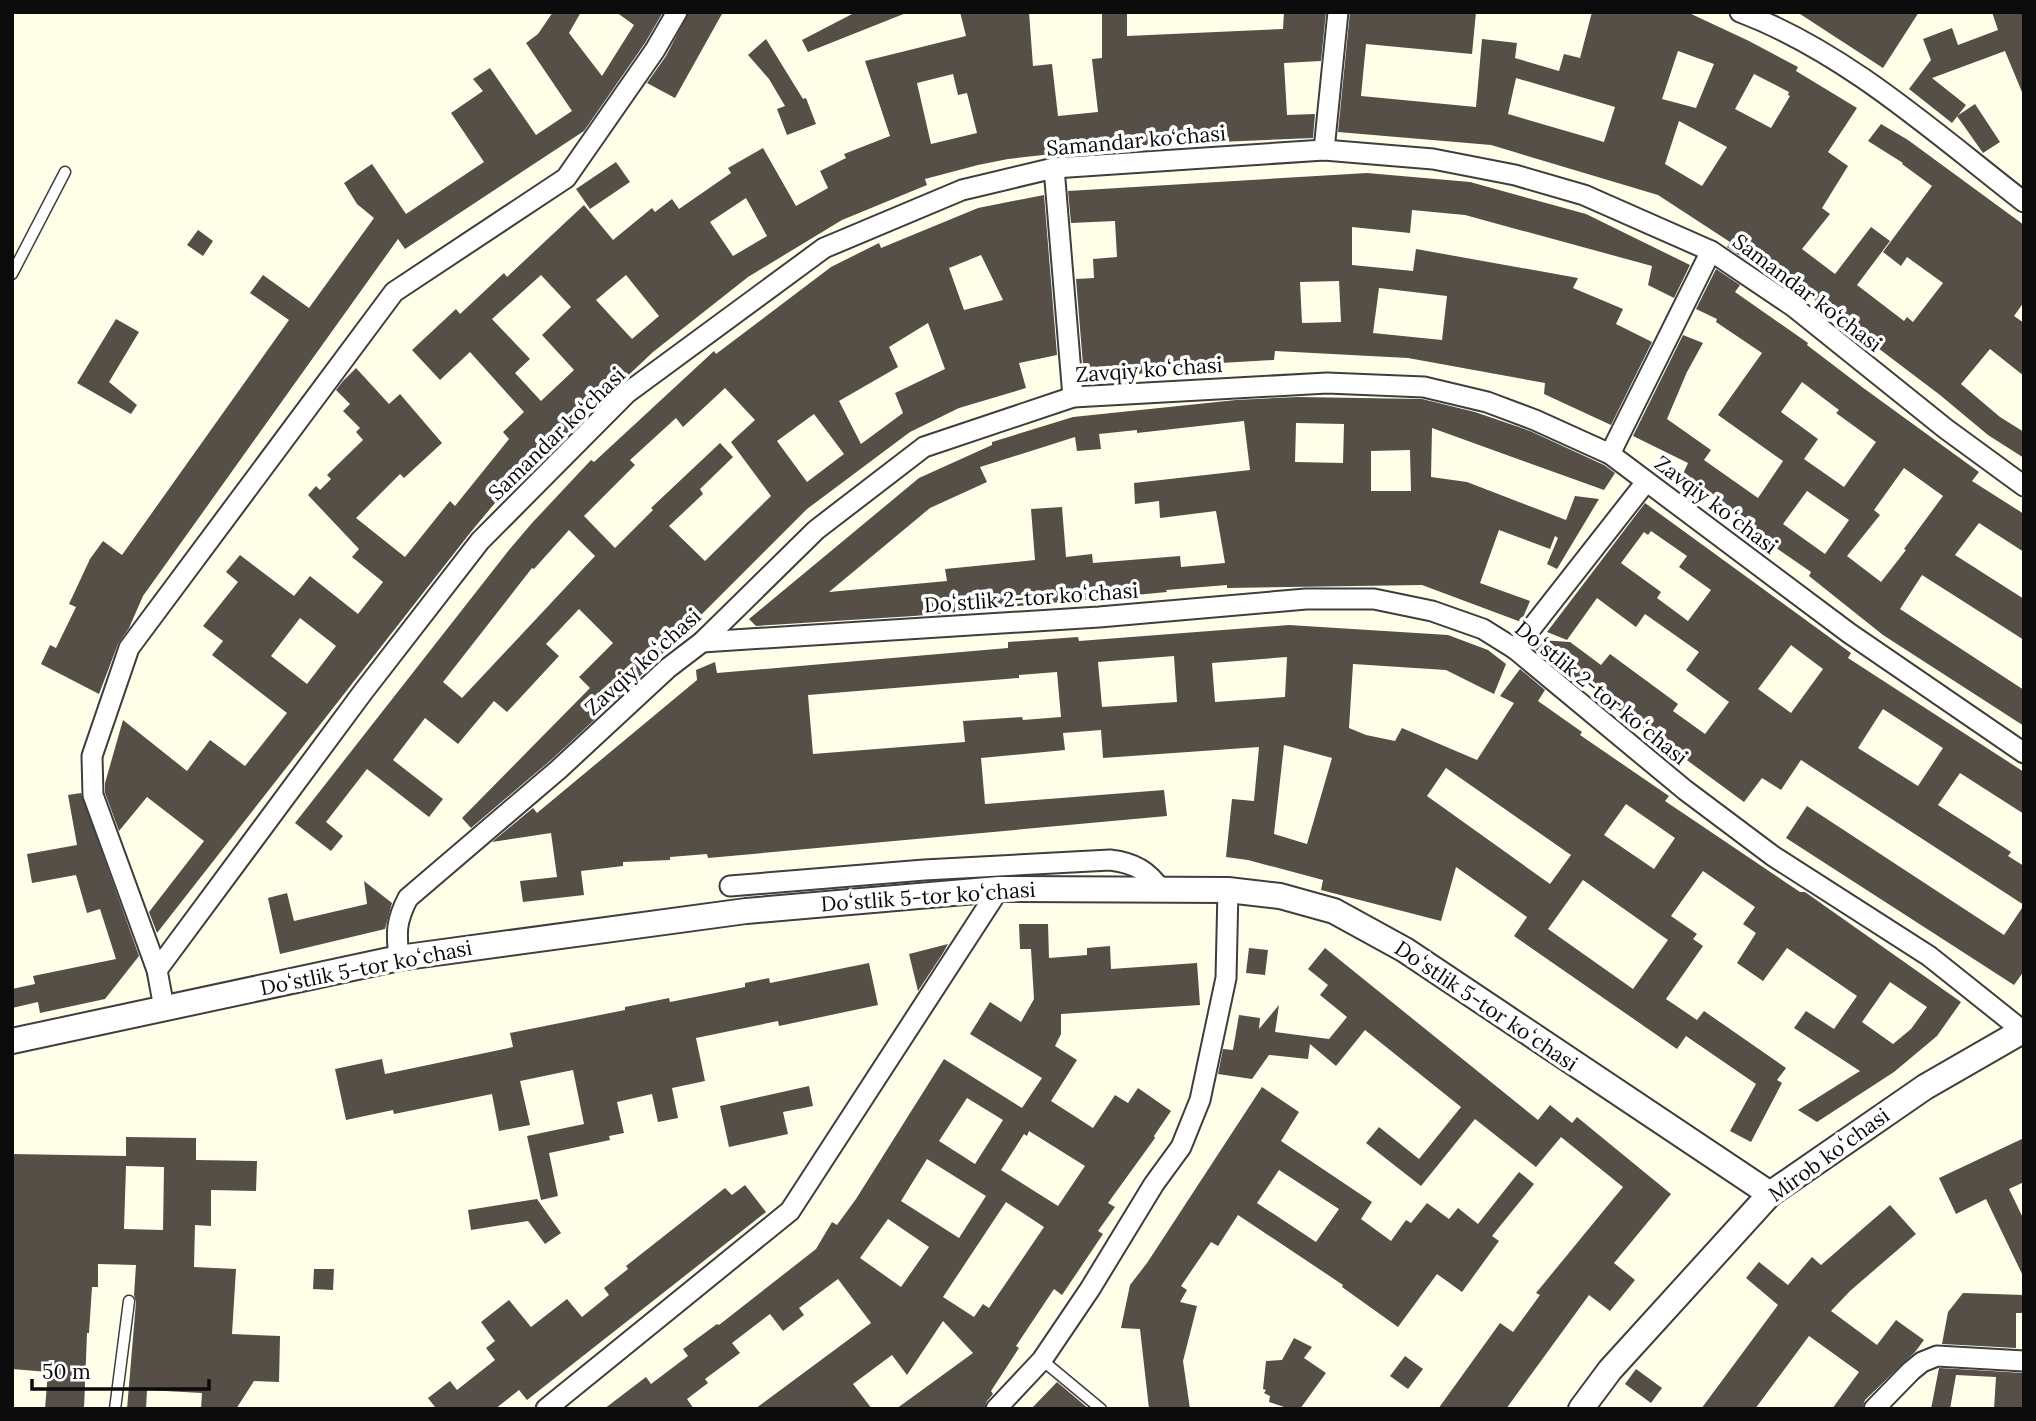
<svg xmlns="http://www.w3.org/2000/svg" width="2036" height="1421" font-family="Lora,serif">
<rect width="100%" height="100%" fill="#ffffe9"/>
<g fill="#554f47" fill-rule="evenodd">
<path d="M553,12h28l-12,21 33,43 32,-51 -18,-13h47l-18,31 -61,88 -179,118 -7,-10 -255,357 -14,32 -11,16 -19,50 -58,-30 9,-19 6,3 20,-41 -7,-3 21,-45 13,-18 19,14 167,-235 -39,-27 13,-18 46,33 65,-90 -17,-14 -13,-21 28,-19 34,50 78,-52 -33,-49 32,-22 -10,-12 17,-11 46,67 36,-24 -46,-68 12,-9z"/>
<path d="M689,12h34l-48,86 -28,-15 19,-27z"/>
<path d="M856,12l50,1 -98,39 -6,-12z"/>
<path d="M960,12h69l4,54 19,-2 6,52 40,-4 -6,-53 10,-1v-46h25v24l156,-7 1,-17h42l-5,49 -37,2 3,52 28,-1 -2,24 -189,8 -116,13 -30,6 -53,14 2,6 -85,35 -94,57 -95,75 -120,113 -3,-4 -60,72 -313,400 -8,-21 55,-71 -57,-44 -28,34 -14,-38v-10l18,-63 64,51 23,-31 35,26 42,-53 -75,-58 11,-14 -20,-15 35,-44 -12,-10 14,-17 54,41 16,-20 48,38 25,-32 -31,-25 7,-8 -51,-54 8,-9 4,4 11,-11 -4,-4 36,-35 -7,-8 4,-4 -17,-17 7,-7 -14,-14 7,-9 13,-13 33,36 11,-10 42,49 -38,35 -4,-4 -44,44 49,39 45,-56 5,5 54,-67 -6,-7 21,-20 -54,-60 -30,28 -28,-30 44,-41 4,5 44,-41 3,4 77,-72 29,35 39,-32 3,4 17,-13 7,10 52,-36 -3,-5 35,-20 33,58 32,-18 -8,-17 26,-13 -2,-4 46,-18 -25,-75 101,-25zM953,74l5,21 9,-2 10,40 -46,11 -14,-61zM746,198l21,38 -34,20 -23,-34zM541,275l30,32 -29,28 32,35 -33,31 -26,-28 15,-14 -38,-40zM626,275l33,41 -27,23 -36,-39zM300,618l36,28 -29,38 -36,-28z"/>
<path d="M1350,12h126l-4,42 -106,-10 -5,52 115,11 6,-68 35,4 -2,15 44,13 5,-17 16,4 12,-46h95l62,29 49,26 -2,4 61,37 -29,44 20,14 -26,42 8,6 -28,35 33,25 36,-47 19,14 -33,44 47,36 3,-4 6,5 30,-39 -36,-26 -6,9 -18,-14 49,-66 -30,-22 1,-1 -35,-22 13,-17 27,16 116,85v77l-10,14 10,7v53l-34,-27 -29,35 39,33 24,15v26l-36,-23 -48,-40 -161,-122 -1,2 -20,-14 -3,5 -28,-19 3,-5 -72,-47 -167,-50 -153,-13zM1678,51l36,13 -18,44 -34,-9zM1754,74l35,18 -1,3 2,1 -19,32 -36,-19zM1516,78l99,29 -11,35 -96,-28zM1679,121l48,26 -25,39 -37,-22z"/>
<path d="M1797,12h122l-36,56z"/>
<path d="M1992,12h32v85l-19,-46 -73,27 34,27 -14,18 -43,-34 22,-29 -8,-21 29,-11 6,17 40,-15z"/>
<path d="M766,39l37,60 3,-1 10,26 -29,11 -10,-26 8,-3 -16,-27 -21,-24z"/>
<path d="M1975,104l25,38 -17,11 -26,-37z"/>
<path d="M616,162l14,20 -40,27 -14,-20z"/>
<path d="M1367,173l103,9 116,32 104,51 -16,33 -26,-13 4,-19 -187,-51 -53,-5 -2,23 -58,-6v38l61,6 3,-22 162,29 -5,10 50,21 -7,15 36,18 -41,83 -67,-31 1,-11 -137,-25 -133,-7 -1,9 -122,7 1,6 -69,4 -8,-98 18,-1 -1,-19 24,-2 -2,-36 -44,2 -3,-32zM1339,281l2,41 -39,1 -2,-41zM1379,288l68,8 -5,44 -69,-7z"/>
<path d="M1044,195l13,160 -38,8 7,25 -67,20 -49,24 -103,77 -189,189 -67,62 -80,68 -9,-10 128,-130 -11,-11 34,-34 -34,-34 -33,35 13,12 -52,56 -13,-11 -36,43 -33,-26 -32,42 50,39 -14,18 -62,-48 -41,53 17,14 -12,15 -36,-28 214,-273 23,-27 59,-63 3,2 120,-111 2,3 115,-87 48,-24 2,5 97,-40zM981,255l22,45 -39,10 -15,-42zM928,323l17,46 -50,24 8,20 -42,31 -22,-43 59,-34 -9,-20zM725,388l30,32 -24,22 40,54 -66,65 -36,-35 34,-32 -3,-5 33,-32 -13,-14 -69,65 2,2 -38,38 -31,-32 51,-51 -5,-5 46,-42 7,9zM814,414l30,40 -37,28 -30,-41zM569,530l26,26 -133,142 -19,-16 89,-114 2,1z"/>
<path d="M198,230l15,11 -10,15 -16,-11z"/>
<path d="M1716,269l24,16 -5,7 73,51 -1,2 55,42 117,85 -7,9 52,33v38l-45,-29 -24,32 69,44v41l-102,-65 -22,34 124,81v36l-141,-91 -74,-59 2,-4 -58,-40 4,-6 -74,-52 5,-11 -55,-27 50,-101 20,8 -16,29 -20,47 44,31 -7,10 54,38 25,-37 -65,-46 44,-62 -46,-31 1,-3 -21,-10zM1802,382l37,28 -3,3 40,29 -32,45 -40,-28 14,-20 -37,-27zM1904,468l39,28 -39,53 2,1 -25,32 -34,-26 33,-41 -6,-5zM1807,491l42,29 -24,34 -42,-30z"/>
<path d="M116,319l23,13 -30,50 28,23 -6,9 -54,-31z"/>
<path d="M1298,397l124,2 53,13 55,19 74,34 11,8 -11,17 -172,-62 -1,49 36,5 99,38 9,-24 24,3 -42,70 -10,-5 11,-26 -3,-2 -5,13 -51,-19 -19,53 50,18 -9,21 -99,-37 -195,3v-3l-61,5 1,2 -253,24 -158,10 -7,-7 170,-141 73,-33v-3l81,-25 163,-17zM1244,421l6,49 -116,13 1,21 24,-3 1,17 56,-7 9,52 -44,4 -1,-11 -87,7 -1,-9 -26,3 -4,-50 -31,2 4,51 -90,9 2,12 -118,11 101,-84 57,-26 -7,-15 95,-30 2,14 24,-2 -2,-15 38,-4v3zM1296,423l48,1 -1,39 -48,-1zM1410,450l1,41h-40v-40z"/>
<path d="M1645,503l206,150 -3,5 176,114v42l-64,-41 -22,32 73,47 -3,4 16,10v39l-223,-145 -20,30 -19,-12 -18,24 -184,-135 -1,2 -24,-20 6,-9 29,2 31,23 9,-11 68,50 -5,7 32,23 24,-32 -43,-32 13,-18 -54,-38 -9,13 -39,-29 -30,42 -20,-8zM1651,531l36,25 -8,11 32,23 -23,31 -31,-23 4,-6 -40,-29 23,-31 4,3zM1791,645l32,24 -32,44 -33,-24zM1883,709l60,39 -25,38 -60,-38z"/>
<path d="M1289,625l159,10 40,15 18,14 -12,30 -48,-24 -93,-6 -4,64 17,7 29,6 7,-13 75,32 37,-57 -14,-7 20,-27 25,21 -7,11 44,31 -2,3 89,61 -4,5 135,91h5l156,110 -24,34 -43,36 -77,50 -19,-12 62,-39 -66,-43 12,-17 28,18 23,-33 -70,-48 -24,33 -26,-18 19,-30 -13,-9 12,-17 -52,-36 -32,45 26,18 -4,5 10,7 -37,53 31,21 7,-9 82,57 -9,12 5,3 -31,59 -21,-11 26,-47 -70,-48 -9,13 -163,-113 13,-19 -71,-50 -15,54 -120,-31 2,-10 -75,-20 -22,-3 6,-58 22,2 5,-54 -156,11 -2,-28 -38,3 2,17 -84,8 4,46 179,-14 3,26 -459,42 -1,-4 -37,3v3l-47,2v4l-42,5 3,24 -61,7 -3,-21 37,-4 -6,-44 -59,9 41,-34 4,5 160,-133 -1,-10 19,-8 2,11 291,-25v-6l70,-5 1,4zM1174,656l3,46 -75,5 -4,-45zM1287,657l-2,40 -70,5 -3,-39zM1057,672l4,45 -38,3 -1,-3 -59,4 2,21 -152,12 -5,-59 211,-17v-3zM1284,745l48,13 -25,86 -33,-10zM1446,768l125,87 -21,29 -123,-88zM1626,804l49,34 -21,31 -50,-34zM1583,880l85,60 -35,49 -85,-60zM1890,982l37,25 -16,22 -18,15 -31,-22z"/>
<path d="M81,793l58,163 -34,43 -65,14 -2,-11 -26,6v-19l23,-5 -2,-8 83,-17 -16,-50 -13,4 -11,-38 -44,8 -5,-29 50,-9 -9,-50z"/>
<path d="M1807,806l197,129 20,-30v66l-10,14 -228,-147z"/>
<path d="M364,881l28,22 -7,26 -105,25 -12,-56 19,-5 7,28 73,-17z"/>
<path d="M1019,924h29l1,34 38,-3v-7l23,-2 1,23 86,-6 3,42 -139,9v20l-6,12 22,14 -26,41 42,27 22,-33 13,8 10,-15 33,23 -17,25 1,2 -47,65 7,4 -17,24 5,3 -41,61 -8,-6 -38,57 3,2 -28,43 2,3 -6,7 -3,8h-88l77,-56 -30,-32 -36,54 -15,-20 -39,29 19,25h-117l116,-86 -33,-44 -39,29 5,7 -21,16 -13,-17 -38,29 8,10 -35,26 3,4 -21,16 7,10h-90l42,-32 5,7 37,-28 -5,-7 34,-25 2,1 97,-76 16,-27 5,3 19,-26 88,-140 78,49 20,-30 -72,-44 20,-32 31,20 13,-23 -3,-50h-11zM967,1098l36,22 -28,44 -36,-23zM1029,1131l56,35 -27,40 -57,-36 23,-36 3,2zM927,1159l59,37 -27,42 -58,-37zM1006,1202l38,25 -55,81 -6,-4 -9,13 -31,-20zM888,1219l41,28 -28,40 -41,-29z"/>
<path d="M948,944l-5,9 -25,38 -9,-37z"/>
<path d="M1249,948l19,2 -3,25 -19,-2z"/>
<path d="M1325,948l213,172 12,-15 22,18 5,-6 94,77 -57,69 21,17 -25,31 -21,-16 -83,114h-68l62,-86 13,9 27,-37 -4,-2 87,-106 -62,-50 -25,30 -61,-48 -54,67 -55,-43 13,-16 40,32 42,-52 -96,-77 -29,36 -26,-22 -2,15 -39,-4 -17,24 -34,-5 5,-25 10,1 6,-35 21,3 -1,11 20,-24 -4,27 54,7 18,-22 -27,-22 8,-10 -20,-16z"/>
<path d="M869,963l9,42 -99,21 -1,-5 -82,17 9,43 -33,7 6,30 -20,4 -6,-28 -35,8 7,31 -15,3 1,4 -61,13 9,43 -17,4 -14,-64 57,-12 -11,-54 -53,11 10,44 -31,6 -7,-37 -98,20 -1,-4 -47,10 -11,-51 47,-10 3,15 128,-27 -3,-14 115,-23v-3l44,-9 1,4 75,-15v-4l24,-5 1,5z"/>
<path d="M809,1086l4,20 -30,6 5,22 -59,13 -9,-41z"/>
<path d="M1262,1087l37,25 -18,29 91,61 -11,17 30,22 15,-21 5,3 16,-20 22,16 9,-11 20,16 41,-52 15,12 -42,52 7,5 -37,51 -25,-18 -39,53 -56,-40 1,-2 -105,-70 -20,31 -7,-4 -30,44 6,4 -7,12 17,4 -14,55 7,48h-41l-9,-80 -19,-1 9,-43 17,-22zM1279,1170l60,39 -23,33 -59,-39z"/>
<path d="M126,1137l70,1v22l61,1 -1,30 -45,-1v36l-16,-1 -1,42 42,2 -4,65 48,2 -1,46 -25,-1 -18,28h-35l1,-16 -55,-3 -1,19h-19l9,-107 -2,-7 2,-30 -38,-1v23h-6l-3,46h-2l-3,76h-39l3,-37 -36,-3v-215l114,2v10zM126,1166l38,1 -1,63 -39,-1z"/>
<path d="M2024,1138v44l-15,7 15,31v58l-38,-79 -30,15 -17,-36z"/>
<path d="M745,1185l21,27 -239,188 -8,-10 -24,19h-62l2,-2 -7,-9 22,-17 7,9 38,-30 -9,-12 9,-7 -14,-19 28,-22 22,27 36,-28 15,18 27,-22 -5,-7 24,-19 -2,-3 99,-78 7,7z"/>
<path d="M537,1199l24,34 -16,11 -17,-23 -57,9 -3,-20z"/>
<path d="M1890,1205l26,29 -66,57 -19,20 46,34 19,-25 28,20 -9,12 -50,48 -3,9h-30l27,-37 -50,-36 -54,73h-54l77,-104 -32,-27 13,-16 29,23 24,-28 9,8z"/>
<path d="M314,1269h20l-1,21 -20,-1z"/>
<path d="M1963,1293l61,2v18h-8v35l-74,-4 6,-32z"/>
<path d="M1294,1338l18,9 -8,11 22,15 -26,36h-10l-21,-7 1,-6 -6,-3 2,-3 -3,-1 3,-28 16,-1z"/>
<path d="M1405,1356l18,13 -15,20 -18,-13z"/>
<path d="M1939,1368l85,5v36h-30l2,-32 -40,-2 -6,34h-19z"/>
<path d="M1636,1369l26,19 -11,15 -26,-19z"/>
<path d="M1057,1382l32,27h-58z"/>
</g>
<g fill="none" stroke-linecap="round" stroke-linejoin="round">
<defs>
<g id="service">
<path d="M12,274l53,-102"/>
<path d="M1042,1360l59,49"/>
<path d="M115,1409l14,-108"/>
</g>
<g id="minor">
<path d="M1740,12c106,40 195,121 284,190"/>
<path d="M1324,150l14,-138"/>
<path d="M1054,168l19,229"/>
<path d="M1610,454l101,-203"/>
<path d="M702,642l397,-25 207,-18h68l58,12 51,18 32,20 170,141 88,66 156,100 94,75"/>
<path d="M1515,649l131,-167"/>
<path d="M730,886l194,-16 186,-10c25,3 38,11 52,31"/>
<path d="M399,958c-3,-26 -3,-37 9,-60l151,-129 109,-101 34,-26 114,-112 108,-83 149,-50 254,-14 97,4 63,15 48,18 75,34 239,179 175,120"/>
<path d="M157,970l206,-278 117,-151 147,-148 197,-145 138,-58 92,-22 270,-18 109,9 82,16 69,20 127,56 83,56 152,122 78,57"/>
<path d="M164,1008l-7,-38 -64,-175 -1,-39 37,-108 265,-356 172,-114 89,-128 22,-38"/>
<path d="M546,1409l244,-198 209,-322"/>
<path d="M996,1409l46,-49 48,-71 64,-105 27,-37 19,-47 26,-122 2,-88"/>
<path d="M1874,1409l37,-38 11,-9 15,-6 87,5"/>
</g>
<g id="tertiary">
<path d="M12,1041l387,-83 347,-47 253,-22 229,1 52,6 54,15 71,39 365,244"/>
<path d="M1581,1409l29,-39 160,-176 155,-107 99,-57"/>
</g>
</defs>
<use href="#service" stroke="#3e3e3e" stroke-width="13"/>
<use href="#minor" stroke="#3e3e3e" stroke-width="23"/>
<use href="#tertiary" stroke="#3e3e3e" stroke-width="28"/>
<use href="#service" stroke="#fff" stroke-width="10"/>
<use href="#minor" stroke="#fff" stroke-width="19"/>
<use href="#tertiary" stroke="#fff" stroke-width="24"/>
</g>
<g text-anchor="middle" stroke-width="7" stroke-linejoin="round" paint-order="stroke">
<g font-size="21" fill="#0b0b0b" stroke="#fff">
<text transform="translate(1136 141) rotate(-5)" y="7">Samandar ko‘chasi</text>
<text transform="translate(1807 293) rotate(37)" y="7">Samandar ko‘chasi</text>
<text transform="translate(1149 370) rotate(-4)" y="7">Zavqiy koʻchasi</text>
<text transform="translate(557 434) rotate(-44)" y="7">Samandar ko‘chasi</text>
<text transform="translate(1716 505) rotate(37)" y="7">Zavqiy koʻchasi</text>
<text transform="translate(1031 598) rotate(-4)" y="7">Doʻstlik 2-tor koʻchasi</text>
<text transform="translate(643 662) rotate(-42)" y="7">Zavqiy koʻchasi</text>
<text transform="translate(1601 693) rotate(39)" y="7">Doʻstlik 2-tor koʻchasi</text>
<text transform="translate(928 897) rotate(-4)" y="7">Doʻstlik 5-tor koʻchasi</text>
<text transform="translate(366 968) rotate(-11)" y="7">Doʻstlik 5-tor koʻchasi</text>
<text transform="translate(1486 1006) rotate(34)" y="7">Doʻstlik 5-tor koʻchasi</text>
<text transform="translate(1829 1155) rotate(-36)" y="7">Mirob koʻchasi</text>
</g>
</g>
<rect width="2036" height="1421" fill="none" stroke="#0b0b0b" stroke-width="28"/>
<path d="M32 1379v10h177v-10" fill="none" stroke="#0b0b0b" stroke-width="3.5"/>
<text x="42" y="1379" font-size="21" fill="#0b0b0b" stroke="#ffffff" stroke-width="5" paint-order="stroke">50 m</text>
</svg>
